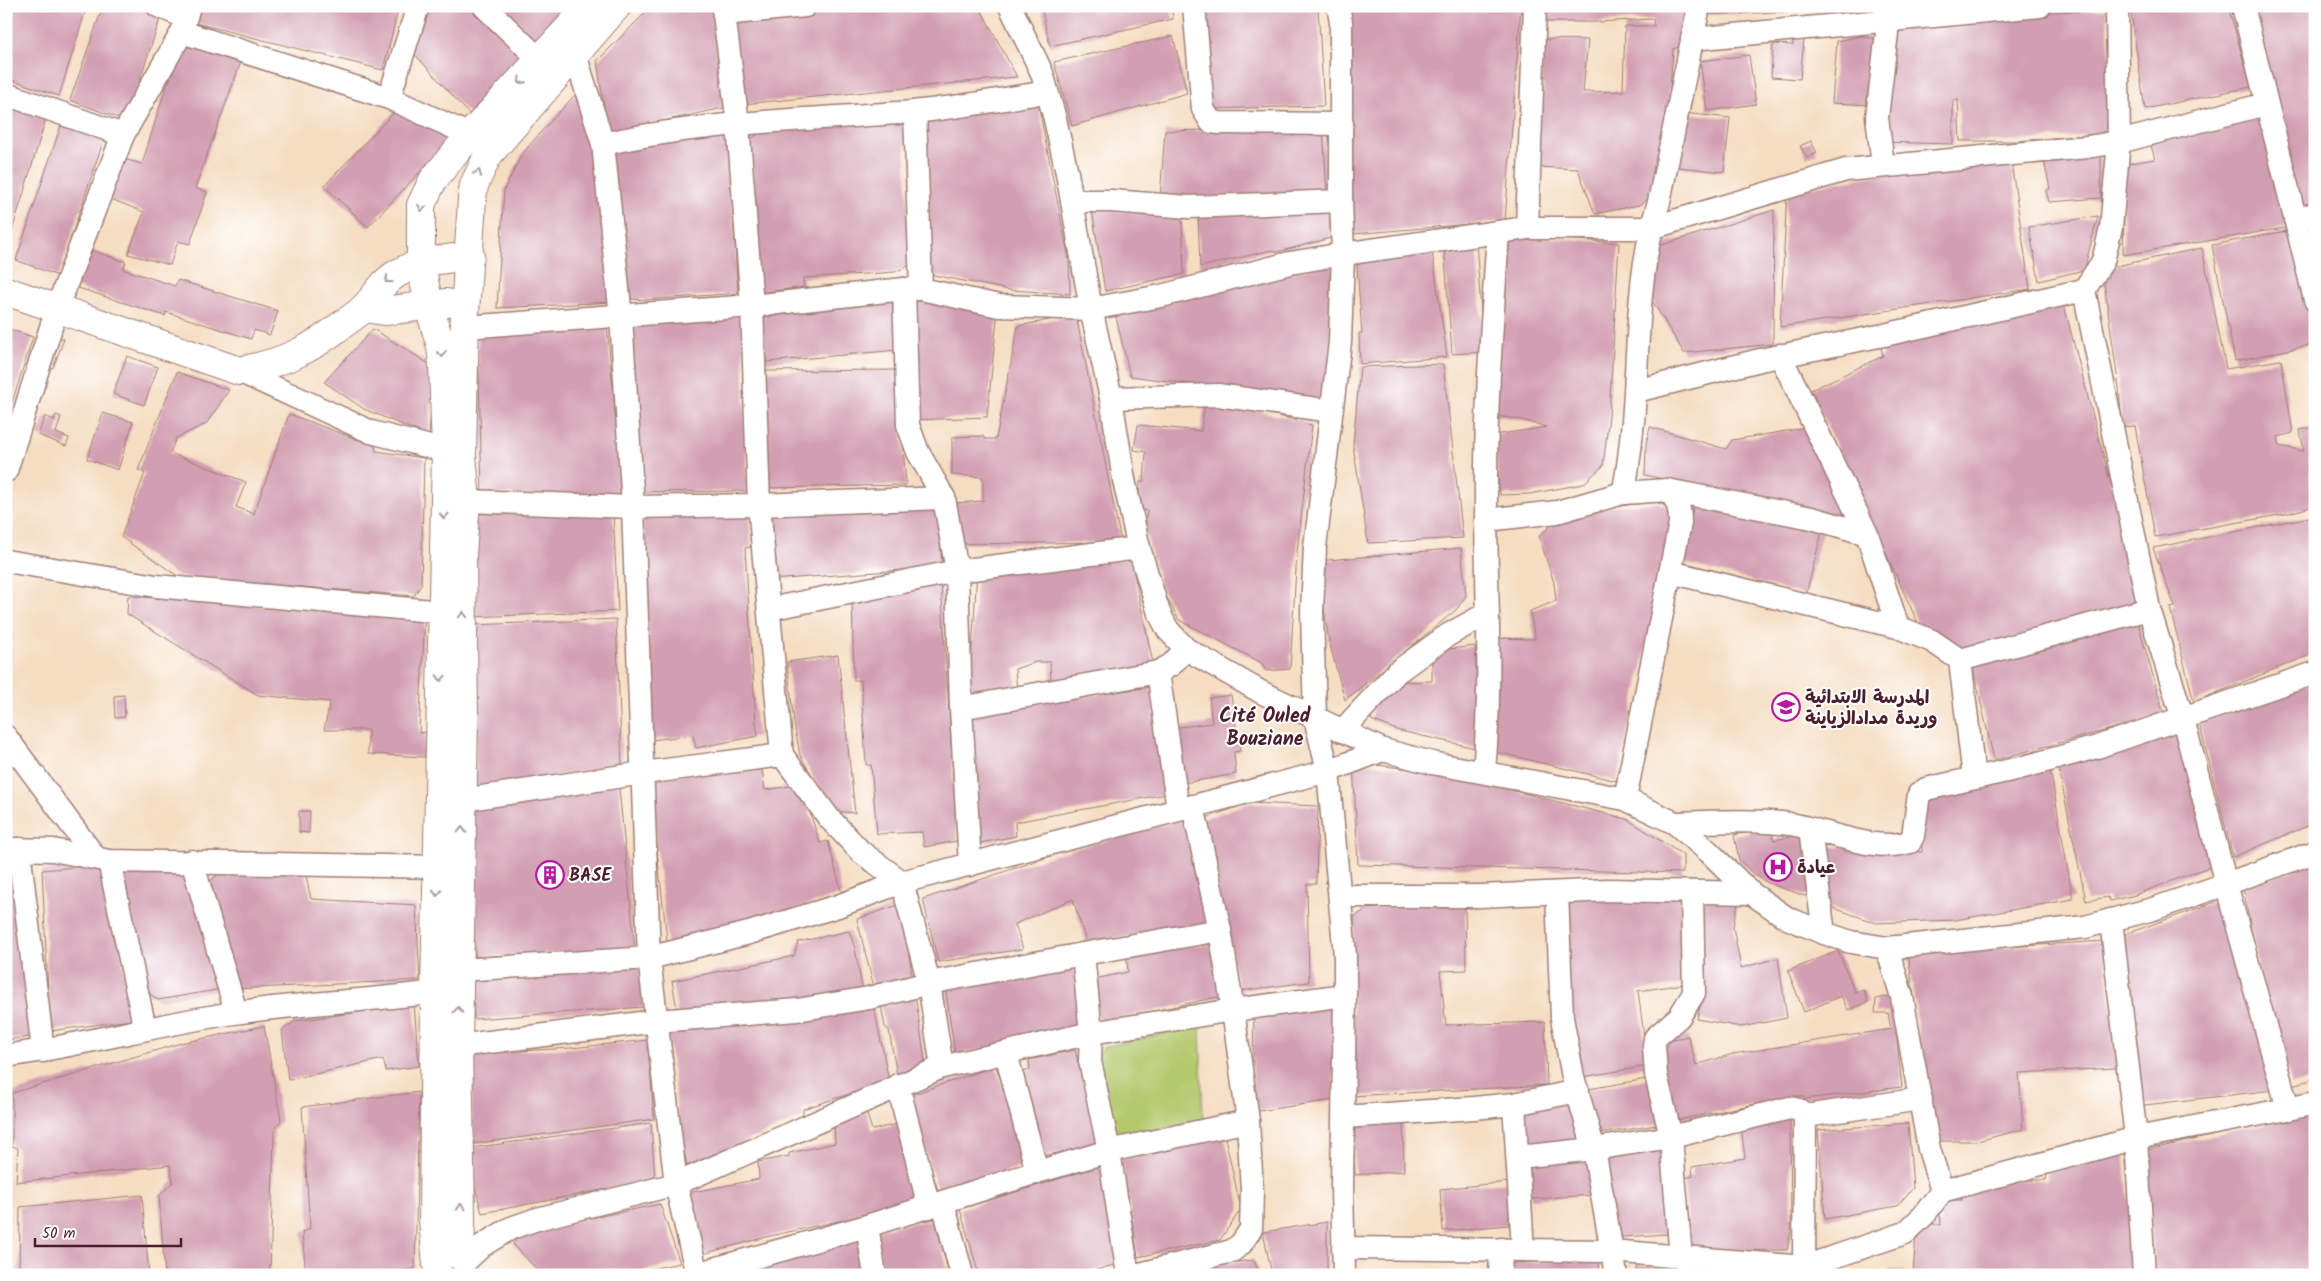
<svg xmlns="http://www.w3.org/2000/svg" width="2321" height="1281" font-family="Kalam,'Playpen Sans Arabic',sans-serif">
<rect width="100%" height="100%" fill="#fff"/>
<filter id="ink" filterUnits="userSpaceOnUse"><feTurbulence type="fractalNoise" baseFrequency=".02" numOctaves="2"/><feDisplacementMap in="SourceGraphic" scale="10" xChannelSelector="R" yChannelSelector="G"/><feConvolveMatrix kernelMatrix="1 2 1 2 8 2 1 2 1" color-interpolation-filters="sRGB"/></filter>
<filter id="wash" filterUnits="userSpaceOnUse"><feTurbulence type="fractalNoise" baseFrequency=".0096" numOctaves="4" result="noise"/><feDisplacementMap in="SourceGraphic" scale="20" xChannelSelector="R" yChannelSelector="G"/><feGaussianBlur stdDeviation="1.12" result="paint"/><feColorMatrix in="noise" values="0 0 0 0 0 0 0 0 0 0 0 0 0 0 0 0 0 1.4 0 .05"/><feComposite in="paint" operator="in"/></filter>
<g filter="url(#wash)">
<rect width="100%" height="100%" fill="#f5ddc2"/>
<path fill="#b4c86c" stroke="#7f744c" d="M1200,1025l3,95 -87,21 -22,-84 10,-10z"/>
<g id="blocks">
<g fill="#d29eb1">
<path d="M6,6h81l-28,90 -53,-18z"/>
<path d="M103,6h41l18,7 -36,108 -56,-21z"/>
<path d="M196,6h203l-16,64 -192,-48z"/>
<path d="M424,6h50l56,53 -56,60 -64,-70z"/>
<path d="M494,6h82l-37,37z"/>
<path d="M652,6h64l12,101 -120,26 -11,-72z"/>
<path d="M861,6h118l38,71 -274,27 -11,-86z"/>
<path d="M1041,6h130l2,13 -123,27z"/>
<path d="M1204,6h114l6,100 -115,3z"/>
<path d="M1344,6h177l-16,215 -151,13 -7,-46z"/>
<path d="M1546,6h139l-2,40 -10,3 -5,65 -20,85 -9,6 -44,9 -17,-45 -42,-2 2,-45 6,-36 -3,-6 2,-41 45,1 -5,52 40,-1 2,-65h29l-1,-7 -57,3h-51z"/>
<path d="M1705,6h171v2l-173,7z"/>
<path d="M2130,6h98l23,81 -106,22z"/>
<path d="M2251,6h64v201l-19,4z"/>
<path d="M2107,10l6,109 -12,15 -83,7h-58l-2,-41h-5v44l-73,-2 10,-116 113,-12z"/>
<path d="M1173,36l14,57 -115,33 -18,-64z"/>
<path d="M1862,36l14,3 -5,66 -39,-2 5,-62z"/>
<path d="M1793,38l11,1 -4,40 -29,-2 2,-33 20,1z"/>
<path d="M184,46l58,13 -47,129 12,4 -17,52 -12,-3 -8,24 -42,-11 16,-42 -41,-16 14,-39 25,7 23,-74z"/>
<path d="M1749,55l7,49 -49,7 -7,-50z"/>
<path d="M587,86l26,216 -116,6 7,-118 18,-36 18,-21 33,-36z"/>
<path d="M6,99l41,16 -40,133h-1z"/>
<path d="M1038,103l31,157 1,34 -60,-4 -82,-16 -3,-156z"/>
<path d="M398,108l54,30 -84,89 -44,-41z"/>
<path d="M1683,113l47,5 -6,54 -46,-5z"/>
<path d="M2258,116l32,111 -167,28 2,-91 30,-5 -7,-23z"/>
<path d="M904,118l6,147 -15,7 -92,6 1,9 -45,6 -8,-154 12,-8z"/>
<path d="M63,119l42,17 -47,140 -42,-16z"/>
<path d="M1323,127l4,67 -167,4 5,-67z"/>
<path d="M728,134l10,159 -92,7 -26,-2 -11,-154z"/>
<path d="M1811,141l6,12 -10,5 -7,-12z"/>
<path d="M2101,156v42l-52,4 -3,-11 4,-2 -6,-29z"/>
<path d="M2011,162l19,127 -250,38 7,-136 123,-21z"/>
<path d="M1329,207l2,31 -54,14 -5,-2 -72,17 -2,-53z"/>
<path d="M1092,210l90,4 2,60 -79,17z"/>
<path d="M1774,210l-1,134 -89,9 -33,-54 -2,-50z"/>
<path d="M2098,216l-14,54 -45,11 -10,-54z"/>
<path d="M2315,218v56l-16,-54z"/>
<path d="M2292,230l23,92v22l-80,17 -23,-116z"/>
<path d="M1509,235l110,8 -10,173 -6,50 -20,18 -54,10 -29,1 -6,-60 53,-8 -25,-7 -31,-5z"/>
<path d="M1476,242l8,110 -32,2 -8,-110z"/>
<path d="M1431,243l16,114 -87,7 -1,-31h3l-6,-79z"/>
<path d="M82,247l44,15 -3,7 52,17 3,-6 100,31 -8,24 -16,-5 -3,9 -85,-27 -1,4 -96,-31z"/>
<path d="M2202,248l24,121 55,-9 12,73 -15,4 1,9 25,5 -4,-21 15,-3v79l-30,8 -130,23 -20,-111 -13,1 -3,-39 -17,-119z"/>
<path d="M1329,264l6,5 -7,133 -198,-26 -15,-63z"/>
<path d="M917,292l81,17 -11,108 -73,3 -5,-101z"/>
<path d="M896,300l2,50 -132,12 -7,-56z"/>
<path d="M2063,302l80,305 -181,44 -39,-17 -112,-244 72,-34 -3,-12z"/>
<path d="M742,314l5,177 -106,1 -15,-172z"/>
<path d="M1076,315l45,227 -166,2 -1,-41 29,-2v-24l-31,-2v-38l31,-1 2,3h11l22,-113z"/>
<path d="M607,325l16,171 -141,-2 -4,-159z"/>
<path d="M6,328l27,9 -26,81h-1z"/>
<path d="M373,329l61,38 -5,69 -65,-27 -40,-27z"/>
<path d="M51,334l13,5 -11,29 -13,-4z"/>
<path d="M127,356l31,11 -14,38 -31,-11z"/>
<path d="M1443,364l20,174 -95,5 -15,-98 7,-78z"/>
<path d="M897,370l9,115 -140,3 -6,-117z"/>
<path d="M177,372l52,18 -23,34 -30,14 -6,15 76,29 -10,25 18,7 35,-100 86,32 1,5 48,7 -3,127 -7,11 -235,-19 -58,-40 24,-64 -7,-3z"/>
<path d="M1206,396l106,29 -15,127 -7,117 -24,2 -4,-8 -83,-43 -18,-33 -16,-57 2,-19 -9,-3 2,-26 4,-1 2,-29 -12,-2 4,-25 63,6z"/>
<path d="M103,413l30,9 -15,48 -31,-11z"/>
<path d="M56,415l5,2 -5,16 13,5 -3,8 -28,-11 7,-19 9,4z"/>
<path d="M1650,427l76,22 6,-9 73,-12 38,75v15l-198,-43 1,-31z"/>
<path d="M1695,499l128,28 -17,68 -124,-33z"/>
<path d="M937,502l5,65 -171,13 -4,-71z"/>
<path d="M1656,502l20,8 -59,271 -125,-30 4,-113 39,1 -5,-28 26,-10 -2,-18 -15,-47 28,-25z"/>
<path d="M613,511l5,100 -146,6v-103z"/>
<path d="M749,512l2,35 -6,1 11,175 2,13 -62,12 -3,-13 -42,5 -8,-227z"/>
<path d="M2315,516v137l-121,49 -24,-94 5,-1 -22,-59z"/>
<path d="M1461,548l5,48 -10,14 -111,90 -16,-58 -12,-81z"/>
<path d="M1131,559l23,109 -103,14 -1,-20h-14l-21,7 2,21 -48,8 8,-127z"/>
<path d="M941,581l16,260 -33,6 -2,-15 -45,2 -6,-69h-5l-5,-85h-7l-2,-82z"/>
<path d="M128,596l133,10 164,7 -6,120 7,-1 -1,25 -57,-3v-24h-44l6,-28 -72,-7 -131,-81z"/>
<path d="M2136,616l28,99 -170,45 -23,-101z"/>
<path d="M616,619l6,146 -146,23 -3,-163z"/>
<path d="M1475,646l5,103 -80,-18 -29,-11 5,-22 19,-16 37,-1v-30z"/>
<path d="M838,655l17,158 -22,-2 -33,-56 -6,-32 -7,-61z"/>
<path d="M2315,682v141l-82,34 -34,-134z"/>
<path d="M1151,687l15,107 -151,28 1,14 -41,8 -8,-132z"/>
<path d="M124,695l1,22 -10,1 -1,-22z"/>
<path d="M1231,695l9,56 -6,1 2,22 -58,10 -6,-56 40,-5 -3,-25z"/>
<path d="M2176,727l38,138 -79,30 -25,6 -2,-4 -22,4 -29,-140z"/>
<path d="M761,762l4,28 27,-4 11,6 17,51 8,-2 14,53 -174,55 -19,-169z"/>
<path d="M1353,762l89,11 185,46 56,36v18l-325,-8z"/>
<path d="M2049,763l24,136 -118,21 -79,3 -48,-17 -10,-60 104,6 1,-59z"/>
<path d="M618,778l17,171 -160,8 -4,-155z"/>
<path d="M1249,803l69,3 -2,78h-9l2,98 -70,9 -36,-172z"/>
<path d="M299,811h11l-1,22 -10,-1z"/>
<path d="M1185,819l27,106 -126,17 -13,-43 -58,25 8,25 -85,13 -15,-63 137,-46z"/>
<path d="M1770,828l4,12 30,-6 10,60 -9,2 -37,-13 -13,-8 -16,-15 -5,-25z"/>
<path d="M12,853l19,184 -25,3v-186z"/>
<path d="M2315,861v218l-23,6 -29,-95 -20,-102z"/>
<path d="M109,864l22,156 -81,11 -8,-161z"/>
<path d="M188,871l34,118 -64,11 -19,-14 -18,-114z"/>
<path d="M222,871h83l6,28 105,6 4,75 -186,9 -28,-104z"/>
<path d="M1561,898h121l2,86 -46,7 10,75 -72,12z"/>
<path d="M1697,898l41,5 -5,24 8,41 37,-10 9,60 -46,9 -44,-8 6,-25z"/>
<path d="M1465,900l1,70 -26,1 6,54 99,-3 2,63 -196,11 3,-179 13,-8z"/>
<path d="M2221,900l53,190 -138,16 -19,-169z"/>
<path d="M901,904l12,77 -39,7 -17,-69z"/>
<path d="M849,931l6,17 8,45 -185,22 -6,-34 122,-25 4,-14z"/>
<path d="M2104,941l13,127 -98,5 4,56 -45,12h-45l-25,-188z"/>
<path d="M1214,944l8,52 -123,27 -9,-43 38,-8 -2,-21z"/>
<path d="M1838,951l17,41 9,-2 4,12 -20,8 -7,-14 -37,16 -16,-41z"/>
<path d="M1073,958l8,68 -126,29 -10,-70z"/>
<path d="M639,964l5,43 -170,12 -3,-42z"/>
<path d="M915,994l11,74 -29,8 -8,-46 -4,-3 -5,-26z"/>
<path d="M1892,996l10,91 -97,12 -2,-3h-9l-121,25 -18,-78 33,-7 8,29 37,-11 158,-25 -3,-16h-13l1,-14z"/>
<path d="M873,1002l16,79 -86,28v8l-116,49 -10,-53 -9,-83z"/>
<path d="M414,1004l5,62 -33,5 -3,-12 -95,21 -6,-50 14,-9z"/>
<path d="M1333,1007l1,93 -82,12 2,-101z"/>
<path d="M264,1026l17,94 -7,10 -4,145h-105l-6,-79 14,-14 -3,-17 -154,17 2,-34 -6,-2v-53l169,-50z"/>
<path d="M648,1040l6,79 -181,25 -2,-90 100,-6z"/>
<path d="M1075,1050l23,95 -56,11 -23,-83 11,-3 -1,-10z"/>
<path d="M996,1066l32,97 -88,34 -32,-101z"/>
<path d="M1653,1078l10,46 -71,11 -10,-45z"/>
<path d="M419,1092l-4,177 -46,6h-63l-4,-43 8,-3 -8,-122z"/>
<path d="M1576,1096l8,44 -56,9 -4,-43z"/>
<path d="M866,1111l6,19 29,-7 15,81 -146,32 -71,19 -11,-62 71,-14 -1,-17 31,-6v-3l46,-10 -1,-23z"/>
<path d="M2315,1113v161l-159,1 -13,-124z"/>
<path d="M1790,1114l1,116 -4,20 -96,1 -7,-73 9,-2 -1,-9 53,-9 -4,-32z"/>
<path d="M1403,1122l1,49 -49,4 -2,-51z"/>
<path d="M651,1123l4,57 -173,33 -9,-34 -2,-31z"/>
<path d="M1908,1123l5,65 -16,18 -72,13 -7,-89z"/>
<path d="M1225,1138l16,71 -21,31 -82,17 -16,-97z"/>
<path d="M1663,1140l4,94 -58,4 -3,-87z"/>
<path d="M2124,1152l12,123h-248l1,-6 24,4 4,-51 24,3 -2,-25h23l1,-8 48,-12h35l1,-7z"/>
<path d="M1588,1153l6,42 -63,4 -5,-37z"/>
<path d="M1101,1166l20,97 -43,12h-99l-19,-66z"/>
<path d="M1508,1182l1,43 -66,6 -3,-42z"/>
<path d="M142,1195l7,80h-130l1,-68z"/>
<path d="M660,1204l20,59 -57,12h-81l-29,-31 10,-12z"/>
<path d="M935,1219l14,56h-66l-7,-45z"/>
<path d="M1327,1222v53h-55l-9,-43z"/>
<path d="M860,1238l6,37h-128v-1z"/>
<path d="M1598,1259l2,16h-88v-12z"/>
<path d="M1254,1260l6,15h-80l20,-9z"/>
<path d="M1637,1265l138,5 -1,5h-138z"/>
<path d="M453,1266l7,3 1,6h-14l2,-7z"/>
</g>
</g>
</g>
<g filter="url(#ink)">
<use href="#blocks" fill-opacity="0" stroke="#a07e76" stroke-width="1"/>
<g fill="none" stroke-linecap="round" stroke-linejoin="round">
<defs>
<g id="minor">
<path d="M158,6l27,11"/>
<path d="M418,6l-29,92 81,37"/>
<path d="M484,6l57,55"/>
<path d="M722,6l2,8 81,-8"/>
<path d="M1010,6l32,67 13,46 12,54 24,136 20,89 13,82 15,68 20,65 9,17 18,19 75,43 122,58 49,13 193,36 50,24 33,28 43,42 36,25 37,15 27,9 36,6 198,-21 68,-18 73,-25 -43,-165 -34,-110 -65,-319 19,-29 8,-33 8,-86 -2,-136"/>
<path d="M1194,6l9,103 8,13 8,1 123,1"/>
<path d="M2243,6l72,294"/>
<path d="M724,14l14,110 14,182 7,199 23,250 47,63 32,34 41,30 426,-111 55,-21"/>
<path d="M182,32l207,66"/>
<path d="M1692,39l348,-33"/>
<path d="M575,54l28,90 18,173 12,190 16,451 27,226 21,91"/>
<path d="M6,94l117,41 59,-103 7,-26"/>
<path d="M915,112l6,177"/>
<path d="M603,144c102,-23 206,-24 309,-32 45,-4 91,-13 135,-20"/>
<path d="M1883,165l-6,-48 13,-110"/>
<path d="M1072,201h39l78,6 152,-6v-179l-3,-16"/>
<path d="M2295,219l20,-5"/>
<path d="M1527,228l8,-222"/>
<path d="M904,289h17l78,17 92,3 70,-13 129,-33 53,-9 -2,-53"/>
<path d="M464,327l288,-21 152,-17 4,136 10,27 26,46 13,73 4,137 9,157"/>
<path d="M1780,355l87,179 31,93"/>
<path d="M239,371l132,61 75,19"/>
<path d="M1636,391l124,-31 124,-25 200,-45"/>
<path d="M1111,398l107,-3 113,16"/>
<path d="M6,471l51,-163 66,-173"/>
<path d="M1667,490l145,28 55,16"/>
<path d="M466,501l167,6 126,-2 185,-7"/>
<path d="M1486,520l71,-8 66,-19"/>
<path d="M6,561l150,25 287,26"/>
<path d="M1670,572l228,55 34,14 28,19 14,118"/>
<path d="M769,609l188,-38 182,-23"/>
<path d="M1960,660l189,-51"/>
<path d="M1158,672l20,137"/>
<path d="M961,708l197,-36 13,-7 15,-16"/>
<path d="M1342,731l55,-59 51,-37 40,-22"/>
<path d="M6,737l89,120"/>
<path d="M1484,771c9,-98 1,-196 2,-294 0,-82 7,-164 12,-245"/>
<path d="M1625,799l55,-276c0,-14 -2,-24 -13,-33l-44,3c6,-24 7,-47 10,-71 6,-74 3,-149 26,-220l40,-196"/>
<path d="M462,800l181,-27 139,-18"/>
<path d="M1193,806l27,124 13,80 112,-15v-39l-17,-185 -13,-53 -3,-107 3,-64 25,-205 3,-88 184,-26h124l195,-58 241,-23 32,-5 147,-38"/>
<path d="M1675,823c38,-1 77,-4 115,1 37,6 83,29 120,18l3,-6 6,-42 7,-5 94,-21 77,-21 218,-74"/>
<path d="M1810,830l14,103"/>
<path d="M6,849l47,1 56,11 329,6"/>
<path d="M19,849l24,202"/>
<path d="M109,861l36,168"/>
<path d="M192,861l44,151"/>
<path d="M1557,893l5,125 11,59 21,72 22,126"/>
<path d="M1340,896h141l128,-6 142,3"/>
<path d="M1887,948l15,49 27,152 13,42"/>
<path d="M1083,954l8,79 -1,28 19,90 19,124"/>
<path d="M460,970l189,-12 100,-25 89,-27 64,-24 27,101 13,84"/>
<path d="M441,1048l216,-27 140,-11 72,-12 60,-15 154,-29 137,-24"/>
<path d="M1006,1053l31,119"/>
<path d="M6,1056c77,-11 152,-32 228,-43 67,-10 134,-12 201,-21"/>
<path d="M898,1085l31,122"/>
<path d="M1514,1104l9,146"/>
<path d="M2288,1109l27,-6"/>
<path d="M1344,1117l130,-9 40,-4 64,-13"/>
<path d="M1518,1157l76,-8 77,-12 119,-29 9,2 6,6"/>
<path d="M943,1203l19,72"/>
<path d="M867,1226l8,49"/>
<path d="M1343,1248l268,3 193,16 1,-151 116,-17"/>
<path d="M1681,1258l-10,-121 -15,-62 -2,-29 1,-8 24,-21 15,-24 -2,-101"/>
<path d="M467,1260l16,-15 28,-17 26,-9 139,-35 266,-117 149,-34 142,-23 15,111 4,69 -1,39 -10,15 -9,7 -96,24"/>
<path d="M692,1275l175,-49 170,-54 72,-21 139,-30"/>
<path d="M1344,1275l-2,-89 3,-191"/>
<path d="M1500,1275l1,-26"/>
<path d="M1802,1275l2,-8 101,-34 18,-17 19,-25 194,-53 -25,-218"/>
<path d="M2144,1275l-8,-137 152,-29 -62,-225 89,-32"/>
</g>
<g id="tertiary">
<path d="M6,291l233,80c43,-8 70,-20 104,-47 7,-5 15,-10 21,-16 15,-16 19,-29 42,-39 19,-9 42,-10 64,-13"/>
<path d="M364,308l21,3 62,-8"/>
<path d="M460,1256l1,-37 -3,-173 6,-329 -2,-163 4,-53 -4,-46 3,-141 7,-115 2,-14 14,-30 129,-149"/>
<path d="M437,1265l-4,-45 2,-228 11,-541 -3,-86 -2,-19 -12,-39 -8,-43v-59l12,-25 37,-45 119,-129"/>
</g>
</defs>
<use href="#minor" stroke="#a07e76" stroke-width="25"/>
<use href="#tertiary" stroke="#a07e76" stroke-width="30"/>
<use href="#minor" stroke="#fff" stroke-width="22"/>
<use href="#tertiary" stroke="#fff" stroke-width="28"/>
</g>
<defs><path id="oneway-chevron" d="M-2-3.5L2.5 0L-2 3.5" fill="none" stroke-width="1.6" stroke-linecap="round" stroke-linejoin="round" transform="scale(1.25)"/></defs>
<g stroke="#ae9aa0">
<use href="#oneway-chevron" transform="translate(521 81) rotate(134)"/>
<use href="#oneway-chevron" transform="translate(478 173) rotate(-67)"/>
<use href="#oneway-chevron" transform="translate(422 208) rotate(100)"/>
<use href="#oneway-chevron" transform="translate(388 280) rotate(142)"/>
<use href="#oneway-chevron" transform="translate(442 354) rotate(82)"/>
<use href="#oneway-chevron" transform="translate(444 516) rotate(93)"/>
<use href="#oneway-chevron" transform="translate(463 615) rotate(-90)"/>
<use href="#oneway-chevron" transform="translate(441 678) rotate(92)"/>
<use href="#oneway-chevron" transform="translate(462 830) rotate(-89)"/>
<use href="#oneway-chevron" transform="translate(437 893) rotate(91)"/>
<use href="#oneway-chevron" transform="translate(458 1010) rotate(-89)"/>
<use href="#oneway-chevron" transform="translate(461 1207) rotate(-93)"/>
</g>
</g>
<defs>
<symbol id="school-ring" viewBox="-11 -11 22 22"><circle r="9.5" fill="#fff" stroke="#b5179e" stroke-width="1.5"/><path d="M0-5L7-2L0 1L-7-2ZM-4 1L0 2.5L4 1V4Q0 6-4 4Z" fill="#b5179e"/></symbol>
<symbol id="hospital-ring" viewBox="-11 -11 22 22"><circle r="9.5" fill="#fff" stroke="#b5179e" stroke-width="1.5"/><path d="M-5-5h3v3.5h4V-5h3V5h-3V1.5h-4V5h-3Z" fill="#b5179e"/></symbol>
<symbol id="building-ring" viewBox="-11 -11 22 22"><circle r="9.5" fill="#fff" stroke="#b5179e" stroke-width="1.5"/><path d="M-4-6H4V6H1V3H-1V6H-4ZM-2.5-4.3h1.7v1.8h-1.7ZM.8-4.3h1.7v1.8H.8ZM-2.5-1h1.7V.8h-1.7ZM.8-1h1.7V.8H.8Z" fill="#b5179e"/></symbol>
</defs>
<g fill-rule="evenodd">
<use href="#school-ring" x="1770" y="691" width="32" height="32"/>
<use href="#hospital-ring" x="1762" y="851" width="32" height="32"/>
<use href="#building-ring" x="534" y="859" width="32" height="32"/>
</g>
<g text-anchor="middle" stroke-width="4" stroke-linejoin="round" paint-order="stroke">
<g font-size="18" font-weight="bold" fill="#4a1f2b" stroke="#fff" text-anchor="start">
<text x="1805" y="703">المدرسة الابتدائية<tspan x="1805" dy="21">وريدة مدادالزياينة</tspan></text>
<text x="1797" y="873">عيادة</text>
<text x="569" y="881">BASE</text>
</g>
<g font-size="20" font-weight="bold" fill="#4a1f2b" stroke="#fff">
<text x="1265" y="722">Cité Ouled<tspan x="1265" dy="23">Bouziane</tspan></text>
</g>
</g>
<rect width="2321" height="1281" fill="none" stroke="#fff" stroke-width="25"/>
<path d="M35 1238v8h146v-8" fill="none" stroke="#4a1f2b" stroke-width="2.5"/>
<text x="42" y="1238" font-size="15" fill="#4a1f2b" stroke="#ffffff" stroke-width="4" paint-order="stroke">50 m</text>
</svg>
